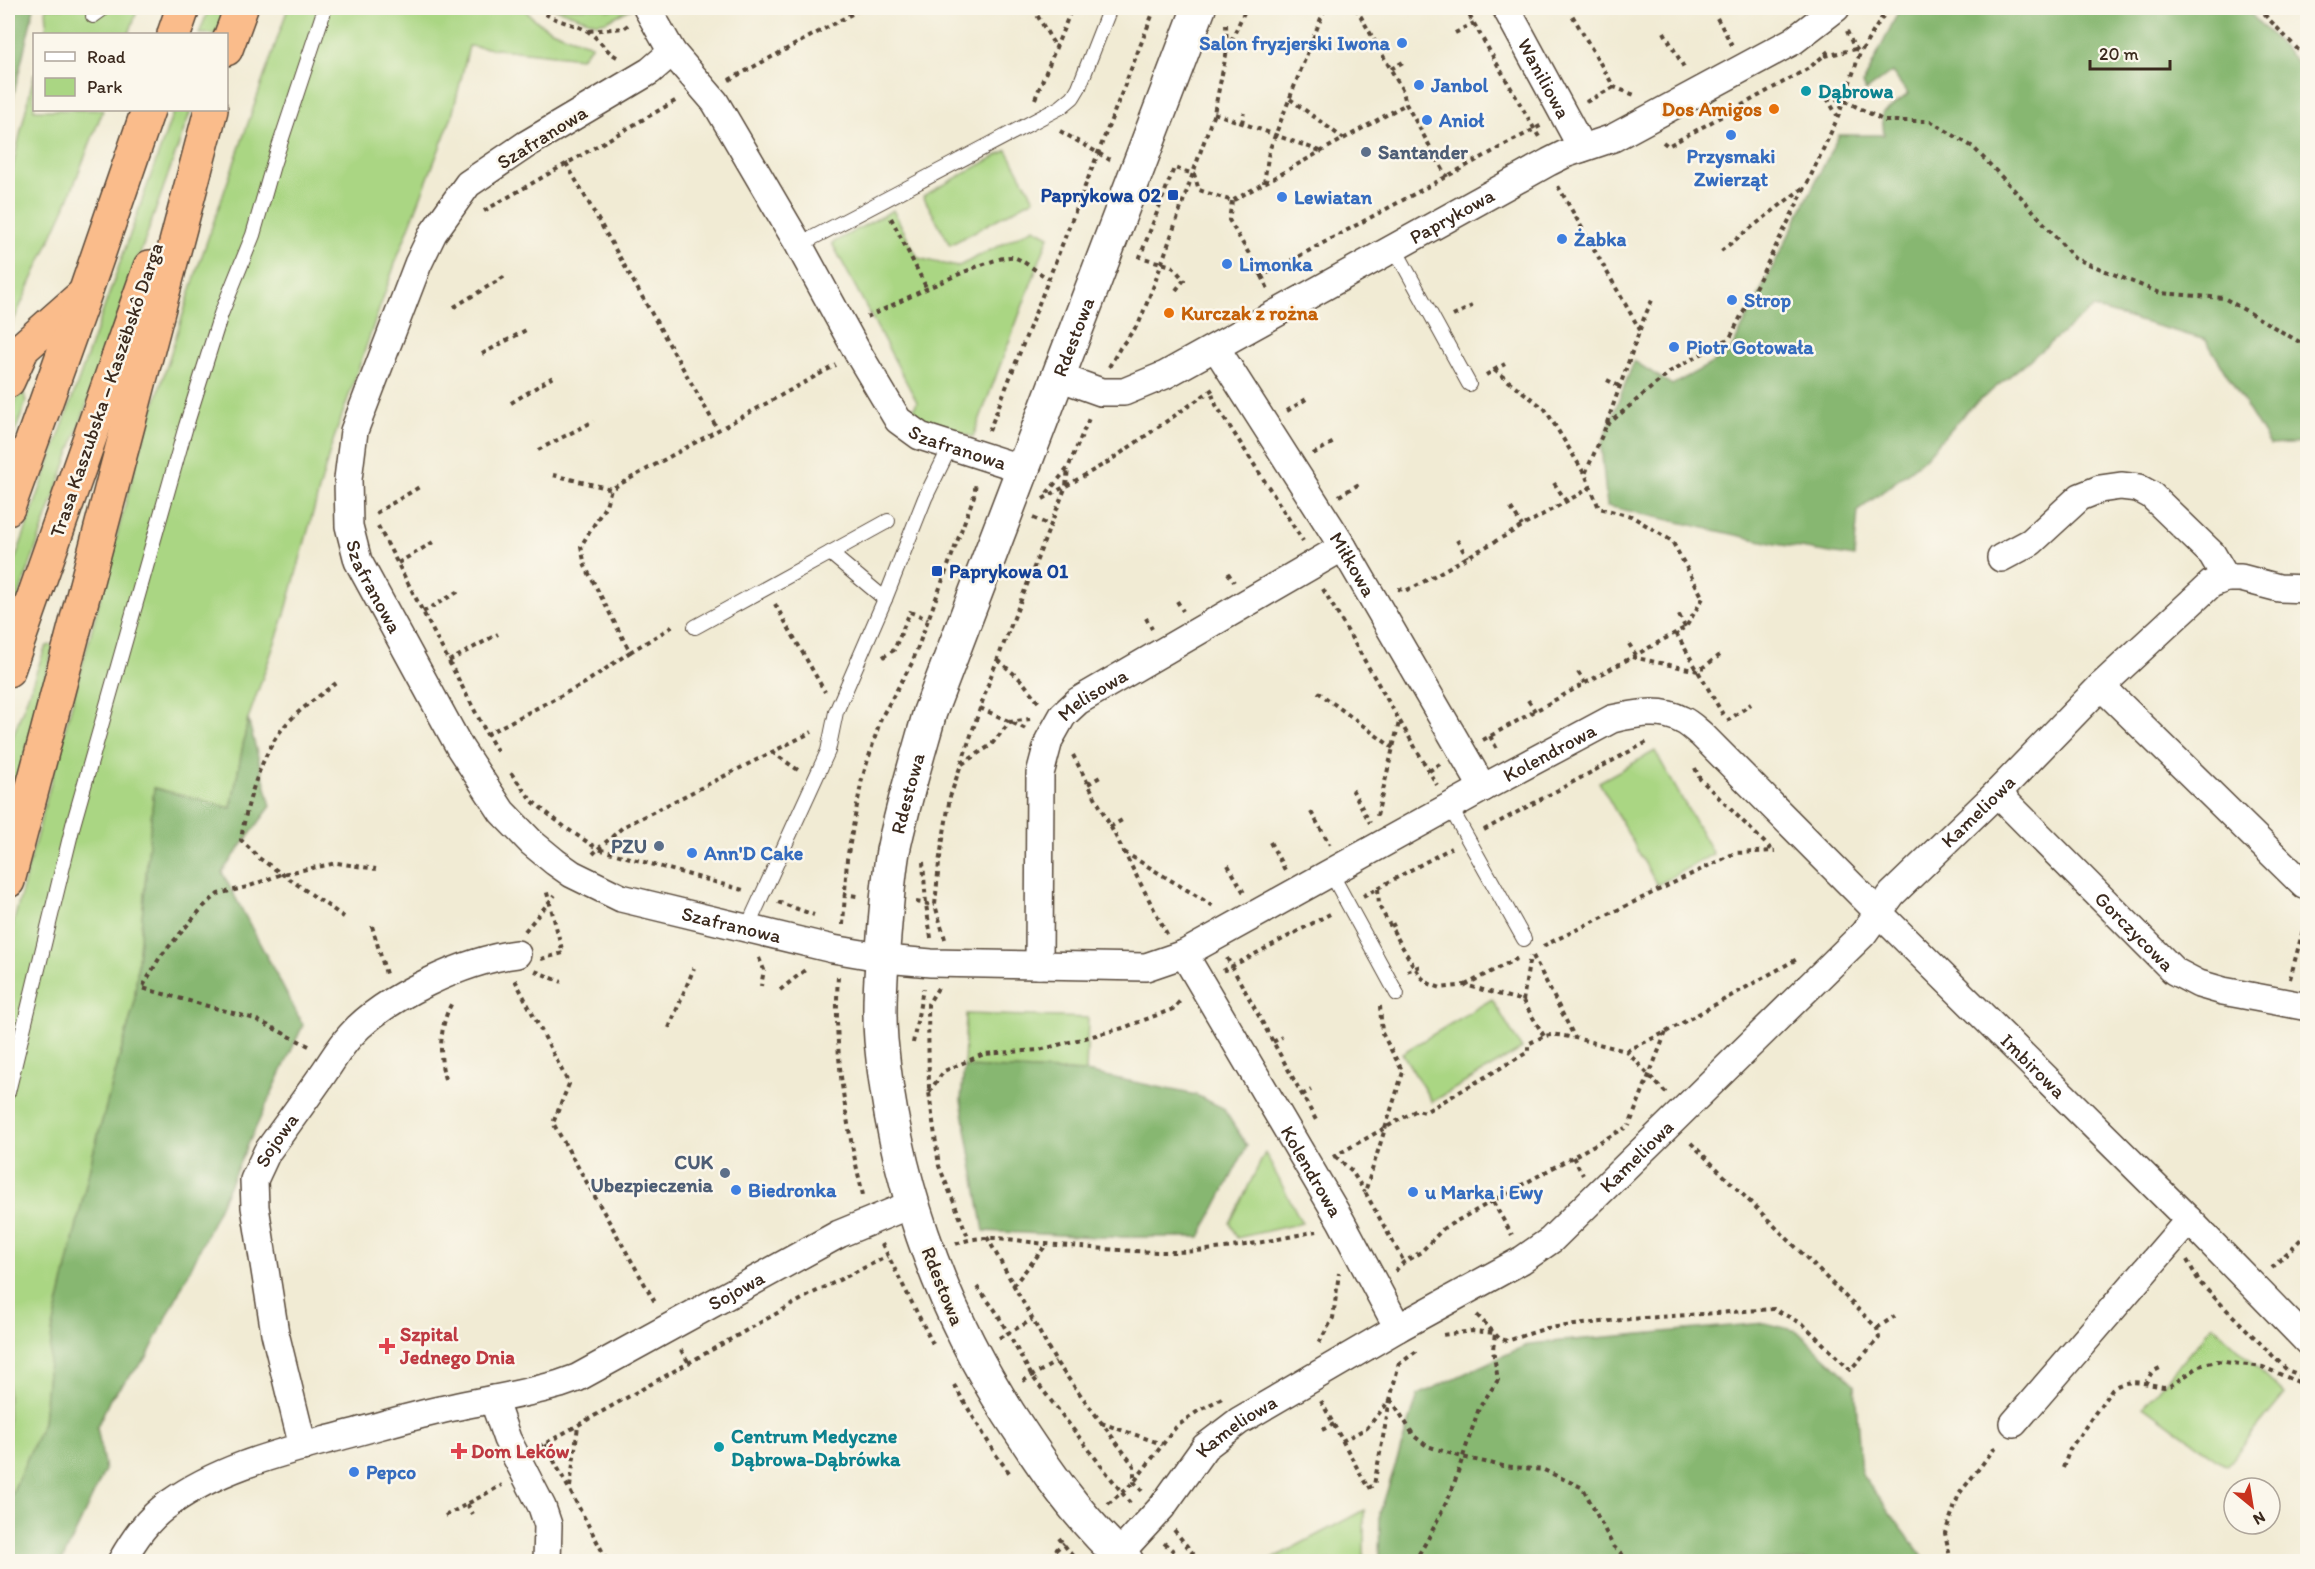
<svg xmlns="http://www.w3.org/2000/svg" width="2315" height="1569" font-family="Itim,sans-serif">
<rect width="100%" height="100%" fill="#fbf7ec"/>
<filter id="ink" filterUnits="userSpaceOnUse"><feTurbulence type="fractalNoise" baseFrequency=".0167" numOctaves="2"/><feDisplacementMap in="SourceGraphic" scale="12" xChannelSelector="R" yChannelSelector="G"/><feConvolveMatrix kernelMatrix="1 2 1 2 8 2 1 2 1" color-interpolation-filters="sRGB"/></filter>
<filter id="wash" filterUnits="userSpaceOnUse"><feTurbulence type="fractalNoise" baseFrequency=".008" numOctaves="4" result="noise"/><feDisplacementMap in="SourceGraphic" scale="24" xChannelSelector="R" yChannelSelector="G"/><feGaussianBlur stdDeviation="1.35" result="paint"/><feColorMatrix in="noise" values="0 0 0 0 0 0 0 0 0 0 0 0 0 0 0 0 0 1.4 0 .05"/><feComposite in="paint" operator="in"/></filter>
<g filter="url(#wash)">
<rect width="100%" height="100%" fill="#f1ebd4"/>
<g fill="#aad683" stroke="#728050" stroke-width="1.5">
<path d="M46,8h92l-9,26h-85l3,-11z"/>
<path d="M209,8h17l-9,26h-18z"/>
<path d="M288,8h236c15,22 44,28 68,37l-11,13 -112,-12 -17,70 -56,145 -65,186 -46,167 -37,105 -17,89 -77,-20 -20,217 -41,149 -41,179 -9,89 -35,81v-560l129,-483 61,-193z"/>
<path d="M553,8h49l5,2 26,-2 -27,13 -9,2z"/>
<path d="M34,74v36h69l-37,95 -58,128v-146z"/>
<path d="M174,110h17l-183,517v-47z"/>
<path d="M1007,150l27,49 -84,46 -27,-49z"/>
<path d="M893,210l25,48 39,9 77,-39 15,8 -76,201 -64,-19 8,-16 -85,-159z"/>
<path d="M24,393l2,9 -18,50c-1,-22 -1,-40 12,-58z"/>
<path d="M51,645l2,2 -45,175v-72l36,-99 3,-5z"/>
<path d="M1655,751l58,103 -56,31 -58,-103z"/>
<path d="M1492,999l30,50 -90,53 -30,-49z"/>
<path d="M966,1014l122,4 -2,54 -122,-5z"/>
<path d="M1265,1153l37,70 -65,15 -7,-15z"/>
<path d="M2213,1325l72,69 -59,72 -82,-60z"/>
<path d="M1364,1510v51h-96z"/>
</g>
<g fill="#87b771" stroke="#617048" stroke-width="1.5">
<path d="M8,8h26l-26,111z"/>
<path d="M1900,8h345l62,64v371l-37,2 -64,-105 -113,-32 -125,102 -44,49 -66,52 -4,46 -78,-13 -169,-38 -6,-60 33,-85 38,24 57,-31 110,-219h45l-2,-21 26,-20 -16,-22 -26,19 -3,-7z"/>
<path d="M248,719l23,87 -49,66 81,153 -110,239 -46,93 -36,40 -14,30 8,43 -43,91h-54v-58l35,-81 9,-89 41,-179 41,-149 20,-217 77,20z"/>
<path d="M964,1067l122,5 110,23 27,13 24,38 -47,91h-103l-113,-6 -23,-131z"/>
<path d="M1765,1323l32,8 58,54 6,89 65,87h-547l1,-48 38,-118 111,-51z"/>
</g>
</g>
<g filter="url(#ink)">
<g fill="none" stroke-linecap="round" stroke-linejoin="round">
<defs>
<g id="service">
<path d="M93,16l11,-8"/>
<path d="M799,245l262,-138 12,-10 6,-10 31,-79"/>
<path d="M1395,249l74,135"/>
<path d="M830,553l58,-32"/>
<path d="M695,627l135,-74 55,46"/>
<path d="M1450,807l74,132"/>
<path d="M1331,873l66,121"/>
<path d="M747,928l81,-177 8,-39 49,-113 40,-101 26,-53"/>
<path d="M8,1092l65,-267 113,-399 35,-112 32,-79 20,-70 52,-157"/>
</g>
<g id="minor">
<path id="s1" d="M647,8l25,44 43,50 84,143 59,108 40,67 22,16 103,33"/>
<path id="s2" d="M1506,8l76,140"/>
<path id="s3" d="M672,52l-22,19 -123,73 -59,40 -35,49 -15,31 -64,167 -6,48 1,47 9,35 102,187 42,64 30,31 23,19 17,12 49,24 212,51 64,11 34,3 215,4 38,-13 299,-166 129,-69c22,-5 49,-11 70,1 7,3 13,9 19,14l178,179 310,307 119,122"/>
<path id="s4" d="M1216,348l127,199 140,241"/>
<path id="s5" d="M1059,377l42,15h23l41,-17 384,-213 16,-8 48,-16 180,-97 43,-33"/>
<path d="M2001,558l30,-16 49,-45 20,-8 21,-3 17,2 13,7 61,59 14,24"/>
<path d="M2101,686l203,199"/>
<path id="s6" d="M1997,793l177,178 25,13 24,7 85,16"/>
<path id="s7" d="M1184,954l157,267 57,107"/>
<path id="s8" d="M1039,965l1,-191 9,-34 14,-25 15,-14 265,-154"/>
<path d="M493,1399l14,40 35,68 6,18 -1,37"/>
<path d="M2014,1423l175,-203"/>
<path id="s9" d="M303,1447l-28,-114 -20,-126 -1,-27 13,-28c19,-26 38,-52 56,-78 9,-13 17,-27 27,-38 34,-39 116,-76 167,-82"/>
<path id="s10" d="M121,1562c13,-23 27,-44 49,-59 47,-34 105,-49 160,-64 37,-9 73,-21 110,-29 40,-9 81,-15 120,-26l17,-6 262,-144 73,-30"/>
<path id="s11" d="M1116,1562l13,-19 33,-36 43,-60 34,-26 159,-93 124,-68 29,-20 312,-306 29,-40 105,-101 104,-107 110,-102 15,-6h15l38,10 29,1"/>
</g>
<g id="tertiary">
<path id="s12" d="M1127,1562c-48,-42 -84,-96 -118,-148 -72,-112 -116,-241 -128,-374 -3,-38 1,-78 4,-116 2,-24 4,-49 8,-73 10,-47 24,-93 37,-139l269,-704"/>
</g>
<g id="motorway">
<path d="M174,34l9,-26"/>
<path d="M226,49l15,-41"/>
<path d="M8,381l15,-33 59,-52"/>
<path d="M8,508l77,-215 63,-183"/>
<path d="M8,670l142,-403"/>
<path d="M8,881l203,-771"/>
</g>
</defs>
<use href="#service" stroke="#564739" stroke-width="16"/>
<use href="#minor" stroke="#564739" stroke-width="30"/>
<use href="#tertiary" stroke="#564739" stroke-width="36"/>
<use href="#motorway" stroke="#564739" stroke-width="36"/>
<g stroke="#564739" stroke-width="4" stroke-dasharray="4.5 4.5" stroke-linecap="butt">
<path d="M538,8c17,16 38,14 52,25 11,8 16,19 29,25"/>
<path d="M1033,8l22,38"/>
<path d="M1356,8l47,83 3,13 41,73"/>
<path d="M1465,8l74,129"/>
<path d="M1568,8l46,79 23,9"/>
<path d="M2258,8l50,52"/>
<path d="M1717,18l15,27"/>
<path d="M1226,24l1,25"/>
<path d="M589,31l35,-3 4,-3"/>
<path d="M1847,31l6,14 7,8"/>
<path d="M1664,32l22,39"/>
<path d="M1455,33l19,-10"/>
<path d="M1825,56l31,-7"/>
<path d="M1391,69l14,-8"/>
<path d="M729,80l134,-72"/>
<path d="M1827,97l18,4 40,20h45l43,26 49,51 52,60 86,35 64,5 84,49"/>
<path d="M1827,98l11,19"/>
<path d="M1035,99l37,-91"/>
<path d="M1290,99l54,40"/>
<path d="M1586,102l28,-15"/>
<path d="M1214,113l106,38"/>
<path d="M1242,123l2,-10"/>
<path d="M1060,131l50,29"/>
<path d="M1663,142l5,4 141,-78 18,-15 -3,-4"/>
<path d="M566,163l152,267"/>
<path d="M1264,183l5,-32 56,-143"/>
<path d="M1558,186l82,144"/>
<path d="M1232,201l-3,19 33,56 280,-151"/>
<path d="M484,211l193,-111"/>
<path d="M891,218l36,71"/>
<path d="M1721,251l83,-64"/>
<path d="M1262,276l6,13"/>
<path d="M1176,290l8,-10 -12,-14 -32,-9 34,-89 20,6 5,16 33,11 174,-97"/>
<path d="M454,307l53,-32"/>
<path d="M1453,316l19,-10"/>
<path d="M867,317c25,-11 126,-63 146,-60 9,2 27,17 36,22"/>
<path d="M482,354l44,-24"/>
<path d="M1109,367l11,-19 19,-25 15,-38 60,-172 13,-63 19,-42"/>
<path d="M1494,370l11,-6"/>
<path d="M1486,375l8,-5 51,39 39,64"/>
<path d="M1607,380l14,7"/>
<path d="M1212,394l4,11 87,136"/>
<path d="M511,403l42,-26"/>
<path d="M1287,411l21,-13"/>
<path d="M1607,425l64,-54 59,-33 77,-154 31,-67 22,-64 28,-45"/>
<path d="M989,431l166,-423"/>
<path d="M538,450l56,-29"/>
<path d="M1313,454l21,-12"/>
<path d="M553,475l58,14 225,-124"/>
<path d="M1554,483l12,18"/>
<path d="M1047,493l21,-25 22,-52"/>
<path d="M1339,496l20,-12"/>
<path d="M1043,499l65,-37 105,-73"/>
<path d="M1511,508l11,18"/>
<path d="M376,513l45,-27"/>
<path d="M1033,518l19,8"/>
<path d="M378,526l109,208 98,-51 45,-31 -45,-86 -4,-20 25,-41 5,-16"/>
<path d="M1457,540l10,17"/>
<path d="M398,563l37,-22"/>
<path d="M1228,573l6,9"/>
<path d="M1323,589l114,196"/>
<path d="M1398,589l9,1 9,-4 174,-98"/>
<path d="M1177,601l6,10"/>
<path d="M775,604l50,88"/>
<path d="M423,612l38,-22"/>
<path d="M1679,615l6,12"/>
<path d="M1146,618l6,11"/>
<path d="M1676,633l49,85"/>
<path d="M1629,644l7,11"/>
<path d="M630,652l45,-27"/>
<path d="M883,657l11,-7 16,-38 18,7"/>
<path d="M1632,657l66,14 25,-18"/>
<path d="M998,660l24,21 17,22"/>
<path d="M449,661l49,-27"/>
<path d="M1578,672l7,11"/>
<path d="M336,683c-18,14 -38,27 -53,45 -22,27 -37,77 -42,112l18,18 85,59"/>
<path d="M1318,692l75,56"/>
<path d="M1528,700l7,11"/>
<path d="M980,708l46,21"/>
<path d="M1727,721l24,-17"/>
<path d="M485,735l2,-1 12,20"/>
<path d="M1490,736l8,15"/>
<path d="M1483,740l203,-113 17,-29 -31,-57 -41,-25 -32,-8 -14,-34 19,-43 40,-113 9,-20"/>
<path d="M772,752l26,18"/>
<path d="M1073,755l94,179"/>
<path d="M962,764l29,-19 19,-23 20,-3"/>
<path d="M1695,768l5,11 73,72"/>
<path d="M1429,771l11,-7"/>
<path d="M511,773l21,28 34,27 32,21 25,-22 189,-95"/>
<path d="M1088,784l12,-7"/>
<path d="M1352,789l18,34"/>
<path d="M1311,812l19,33"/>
<path d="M1377,816l22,-94"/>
<path d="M1110,827l14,-8"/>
<path d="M1484,830l165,-89"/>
<path d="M1270,842l15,28"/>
<path d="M1124,852l91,55"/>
<path d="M593,854l5,-5 145,41"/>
<path d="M923,862l3,42 5,34"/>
<path d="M1228,865l16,28"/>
<path d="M1378,888l73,-40"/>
<path d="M843,894l14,2"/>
<path d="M1363,896l15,-8 1,18 32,56 11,16 8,6 11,4 24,-3 58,16 21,35"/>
<path d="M778,902l36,13"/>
<path d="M916,902l19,3"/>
<path d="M843,925l4,-66 15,-80 19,-61 31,-55 62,-167 2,-14"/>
<path d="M372,926l14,48"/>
<path d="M1391,926l8,-4"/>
<path d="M525,931l30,-36"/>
<path d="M945,939l-10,-34 4,-42 11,-66 41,-121 75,-190 2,-17"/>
<path d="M1543,946l192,-93 40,-2"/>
<path d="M1533,956l42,82 51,13 40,42"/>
<path d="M759,958l5,12 -3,16"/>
<path d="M1227,958l89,162"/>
<path d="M541,959l22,-6 -17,-64"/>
<path d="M535,971l27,11"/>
<path d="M1223,971l107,-57"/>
<path d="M1407,971l16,-6"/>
<path d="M838,977c-5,73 8,147 25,218"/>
<path d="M2290,979l18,-68"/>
<path d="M515,980l54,104 -16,39 103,181"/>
<path d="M1465,985l55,-28"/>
<path d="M938,988l-10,16 1,88 10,74 30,73"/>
<path d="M780,990l25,-20"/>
<path d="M1523,1001l7,-45"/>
<path d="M1380,1006l2,27 21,39 -38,120 39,70"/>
<path d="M669,1028l25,-60"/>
<path d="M1666,1032l131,-73"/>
<path d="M1273,1042l9,-5"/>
<path d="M913,1043l10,-54"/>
<path d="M309,1046l-54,-27 -113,-31 18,-31 43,-50 15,-13 29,-7 35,-13 55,-11 39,6"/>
<path d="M1626,1051l40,-19 -37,94"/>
<path d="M445,1079c-7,-24 -5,-57 8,-78"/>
<path d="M929,1092l15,-21 40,-17 55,-4 84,-22 50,-19 8,-9"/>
<path d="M1302,1095l9,-5"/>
<path d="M1335,1156l16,14 14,22"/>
<path d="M1333,1157l84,-47 8,2 103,-60v-8c22,-11 22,-11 46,-6"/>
<path d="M1573,1157l10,18"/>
<path d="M1493,1202l19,33"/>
<path d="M987,1237l69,125 78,104v16l8,9"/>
<path d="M882,1244l51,100"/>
<path d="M956,1244c30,-12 59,-3 90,0 37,3 76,7 113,8 54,1 106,-10 158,-21"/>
<path d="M2187,1260l13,23 87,87 21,8"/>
<path d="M2272,1268l36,-36"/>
<path d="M1395,1271l9,-9 17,-10 23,-24 181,-100"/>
<path d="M1013,1286l34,-42"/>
<path d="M977,1287l18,23 37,66 98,127"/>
<path d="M1477,1315l22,23 8,3 40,-13 83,-9 144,-10 30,16 46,45 29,-32 -2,-10 -188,-187"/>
<path d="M1877,1328l18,-12"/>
<path d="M999,1338l33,-18"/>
<path d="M1319,1343l14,-25 6,-45"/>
<path d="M681,1350l8,13"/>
<path d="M1398,1365l20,-15"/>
<path d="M1023,1381l33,-19"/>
<path d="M2145,1384l7,-12 8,-4"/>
<path d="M954,1385l42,70 15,20"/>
<path d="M1391,1399l23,37 13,10 35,11 41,9 41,4 39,18 30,58 18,16"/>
<path d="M1321,1401l47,87 6,-3 16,-85"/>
<path d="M1101,1423l61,21"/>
<path d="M1322,1430l12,-6"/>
<path d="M1342,1441l25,-13 23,-28 9,-37"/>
<path d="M545,1444l63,118"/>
<path d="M539,1447l272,-153 77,-38"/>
<path d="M2063,1468l7,-19 42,-60c17,-12 33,-5 52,-2l6,-1 33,-22 14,-3 46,6 45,19"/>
<path d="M570,1487l8,-61"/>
<path d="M467,1504l6,10"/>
<path d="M1108,1504l26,-22 42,-55 22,-16 24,-13"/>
<path d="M445,1516l57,-31"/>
<path d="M1174,1530l26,32"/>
<path d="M1059,1538l18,24"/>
<path d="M1164,1543l22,19"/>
<path d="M1042,1562l22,-19"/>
<path d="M1414,1562l14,-23 23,-46 28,-85 19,-28 -5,-30 2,-17 -23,-2 -30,4"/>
<path d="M1951,1562l-6,-29 14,-39 39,-50"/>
</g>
<use href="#service" stroke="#fff" stroke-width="14"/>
<use href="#minor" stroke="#fff" stroke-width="27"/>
<use href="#tertiary" stroke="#fff" stroke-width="33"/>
<use href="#motorway" stroke="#fabc8b" stroke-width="33"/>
</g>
</g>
<g fill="#3f7fe0" stroke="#fbf7ec" stroke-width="2">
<circle cx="1402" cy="43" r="6"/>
<circle cx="1419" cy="85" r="6"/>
<circle cx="1427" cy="120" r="6"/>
<circle cx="1731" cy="135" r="6"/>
<circle cx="1282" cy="197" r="6"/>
<circle cx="1562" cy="239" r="6"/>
<circle cx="1227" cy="264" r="6"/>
<circle cx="1732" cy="300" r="6"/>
<circle cx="1674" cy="347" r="6"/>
<circle cx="692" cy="853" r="6"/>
<circle cx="736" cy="1190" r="6"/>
<circle cx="1413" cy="1192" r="6"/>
<circle cx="354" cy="1472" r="6"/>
</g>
<g fill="#0f9aa8" stroke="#fbf7ec" stroke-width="2">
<circle cx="1806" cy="91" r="6"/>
<circle cx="719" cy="1447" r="6"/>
</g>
<g fill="#e8710a" stroke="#fbf7ec" stroke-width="2">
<circle cx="1774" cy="109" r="6"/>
<circle cx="1169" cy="313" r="6"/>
</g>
<g fill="#5c6f8a" stroke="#fbf7ec" stroke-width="2">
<circle cx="1366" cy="152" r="6"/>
<circle cx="659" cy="846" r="6"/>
<circle cx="725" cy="1173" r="6"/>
</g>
<g fill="#1a4fb4" stroke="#fbf7ec" stroke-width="2">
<rect x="1167" y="189" width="12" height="12" rx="3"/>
<rect x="931" y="565" width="12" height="12" rx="3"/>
</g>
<g fill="#e0444e" stroke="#fbf7ec" stroke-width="2">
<path d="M384 1337h6v6h6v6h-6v6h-6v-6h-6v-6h6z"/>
<path d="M456 1442h6v6h6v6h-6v6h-6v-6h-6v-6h6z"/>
</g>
<g text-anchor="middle" stroke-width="5" stroke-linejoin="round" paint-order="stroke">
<g font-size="20" font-weight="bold" fill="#366cbe" stroke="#fbf7ec" text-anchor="start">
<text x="1390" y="50" text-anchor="end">Salon fryzjerski Iwona</text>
<text x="1431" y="92">Janbol</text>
<text x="1439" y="127">Anioł</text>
<text x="1731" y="163" text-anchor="middle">Przysmaki<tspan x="1731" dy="23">Zwierząt</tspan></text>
<text x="1294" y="204">Lewiatan</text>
<text x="1574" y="246">Żabka</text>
<text x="1239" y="271">Limonka</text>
<text x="1744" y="307">Strop</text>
<text x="1686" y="354">Piotr Gotowała</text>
<text x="704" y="860">Ann'D Cake</text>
<text x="748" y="1197">Biedronka</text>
<text x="1425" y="1199">u Marka i Ewy</text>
<text x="366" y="1479">Pepco</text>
</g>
<g font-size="20" fill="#3b2a1e" stroke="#fbf7ec">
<text dy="7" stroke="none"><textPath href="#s2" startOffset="80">Waniliowa</textPath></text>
<text transform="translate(542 137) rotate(-32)" y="7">Szafranowa</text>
<text dy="7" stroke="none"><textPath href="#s5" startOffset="440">Paprykowa</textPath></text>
<text dy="7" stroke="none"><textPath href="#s12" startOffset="1324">Rdestowa</textPath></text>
<text transform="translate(106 390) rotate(-71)" y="7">Trasa Kaszubska – Kaszëbskô Darga</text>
<text dy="7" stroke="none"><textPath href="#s1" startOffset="550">Szafranowa</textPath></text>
<text dy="7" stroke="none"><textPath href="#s4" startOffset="256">Miłkowa</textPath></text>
<text dy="7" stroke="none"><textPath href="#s3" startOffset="678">Szafranowa</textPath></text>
<text dy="7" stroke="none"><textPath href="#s8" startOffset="291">Melisowa</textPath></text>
<text dy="7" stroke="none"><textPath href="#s3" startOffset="2076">Kolendrowa</textPath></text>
<text dy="7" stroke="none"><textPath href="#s12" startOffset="838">Rdestowa</textPath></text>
<text dy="7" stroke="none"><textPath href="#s11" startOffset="1155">Kameliowa</textPath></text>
<text dy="7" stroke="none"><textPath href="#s3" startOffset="1200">Szafranowa</textPath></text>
<text dy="7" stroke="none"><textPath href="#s6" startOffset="195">Gorczycowa</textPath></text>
<text dy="7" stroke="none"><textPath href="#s3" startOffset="2712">Imbirowa</textPath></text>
<text dy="7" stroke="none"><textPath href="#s9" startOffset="318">Sojowa</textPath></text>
<text dy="7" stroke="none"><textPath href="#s11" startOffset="669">Kameliowa</textPath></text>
<text dy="7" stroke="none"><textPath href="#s7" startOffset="252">Kolendrowa</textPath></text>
<text transform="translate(943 1286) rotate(68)" y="7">Rdestowa</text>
<text dy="7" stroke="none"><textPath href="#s10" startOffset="687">Sojowa</textPath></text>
<text dy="7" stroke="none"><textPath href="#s11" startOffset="183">Kameliowa</textPath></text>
</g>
<g font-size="20" font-weight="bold" fill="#0d838f" stroke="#fbf7ec" text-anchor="start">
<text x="1818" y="98">Dąbrowa</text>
<text x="731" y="1443">Centrum Medyczne<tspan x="731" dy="23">Dąbrowa-Dąbrówka</tspan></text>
</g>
<g font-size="20" font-weight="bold" fill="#c56008" stroke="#fbf7ec" text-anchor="end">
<text x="1762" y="116">Dos Amigos</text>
<text x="1181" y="320" text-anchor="start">Kurczak z rożna</text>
</g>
<g font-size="20" font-weight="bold" fill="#4e5e75" stroke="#fbf7ec" text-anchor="end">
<text x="1378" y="159" text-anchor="start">Santander</text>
<text x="647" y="853">PZU</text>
<text x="713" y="1169">CUK<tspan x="713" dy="23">Ubezpieczenia</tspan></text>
</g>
<g font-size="20" font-weight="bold" fill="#164399" stroke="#fbf7ec" text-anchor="end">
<text x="1161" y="202">Paprykowa 02</text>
<text x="949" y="578" text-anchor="start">Paprykowa 01</text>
</g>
<g font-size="20" font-weight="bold" fill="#be3a42" stroke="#fbf7ec" text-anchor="start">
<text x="400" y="1341">Szpital<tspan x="400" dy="23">Jednego Dnia</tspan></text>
<text x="471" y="1458">Dom Leków</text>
</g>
</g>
<rect width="2315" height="1569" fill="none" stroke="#fbf7ec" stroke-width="30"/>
<rect x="33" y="33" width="195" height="78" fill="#fbf7ec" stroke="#aea59a" stroke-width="1.5"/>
<rect x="45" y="52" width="30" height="9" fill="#ffffff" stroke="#aea59a" stroke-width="1.5"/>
<text x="87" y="63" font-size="18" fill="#3b2a1e">Road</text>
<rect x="45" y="78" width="30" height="18" fill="#aad683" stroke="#aea59a" stroke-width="1.5"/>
<text x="87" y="93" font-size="18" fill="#3b2a1e">Park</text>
<g transform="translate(2252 1506) rotate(150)"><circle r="28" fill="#fbf7ec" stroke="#aea59a" stroke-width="1.5"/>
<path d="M0-4.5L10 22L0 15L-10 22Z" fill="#c8321e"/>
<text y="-9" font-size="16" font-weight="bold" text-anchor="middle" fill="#3b2a1e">N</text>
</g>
<path d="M2090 60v9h80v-9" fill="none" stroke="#3b2a1e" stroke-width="3"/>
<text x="2099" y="60" font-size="18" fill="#3b2a1e" stroke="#fbf7ec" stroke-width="4.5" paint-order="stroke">20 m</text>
</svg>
